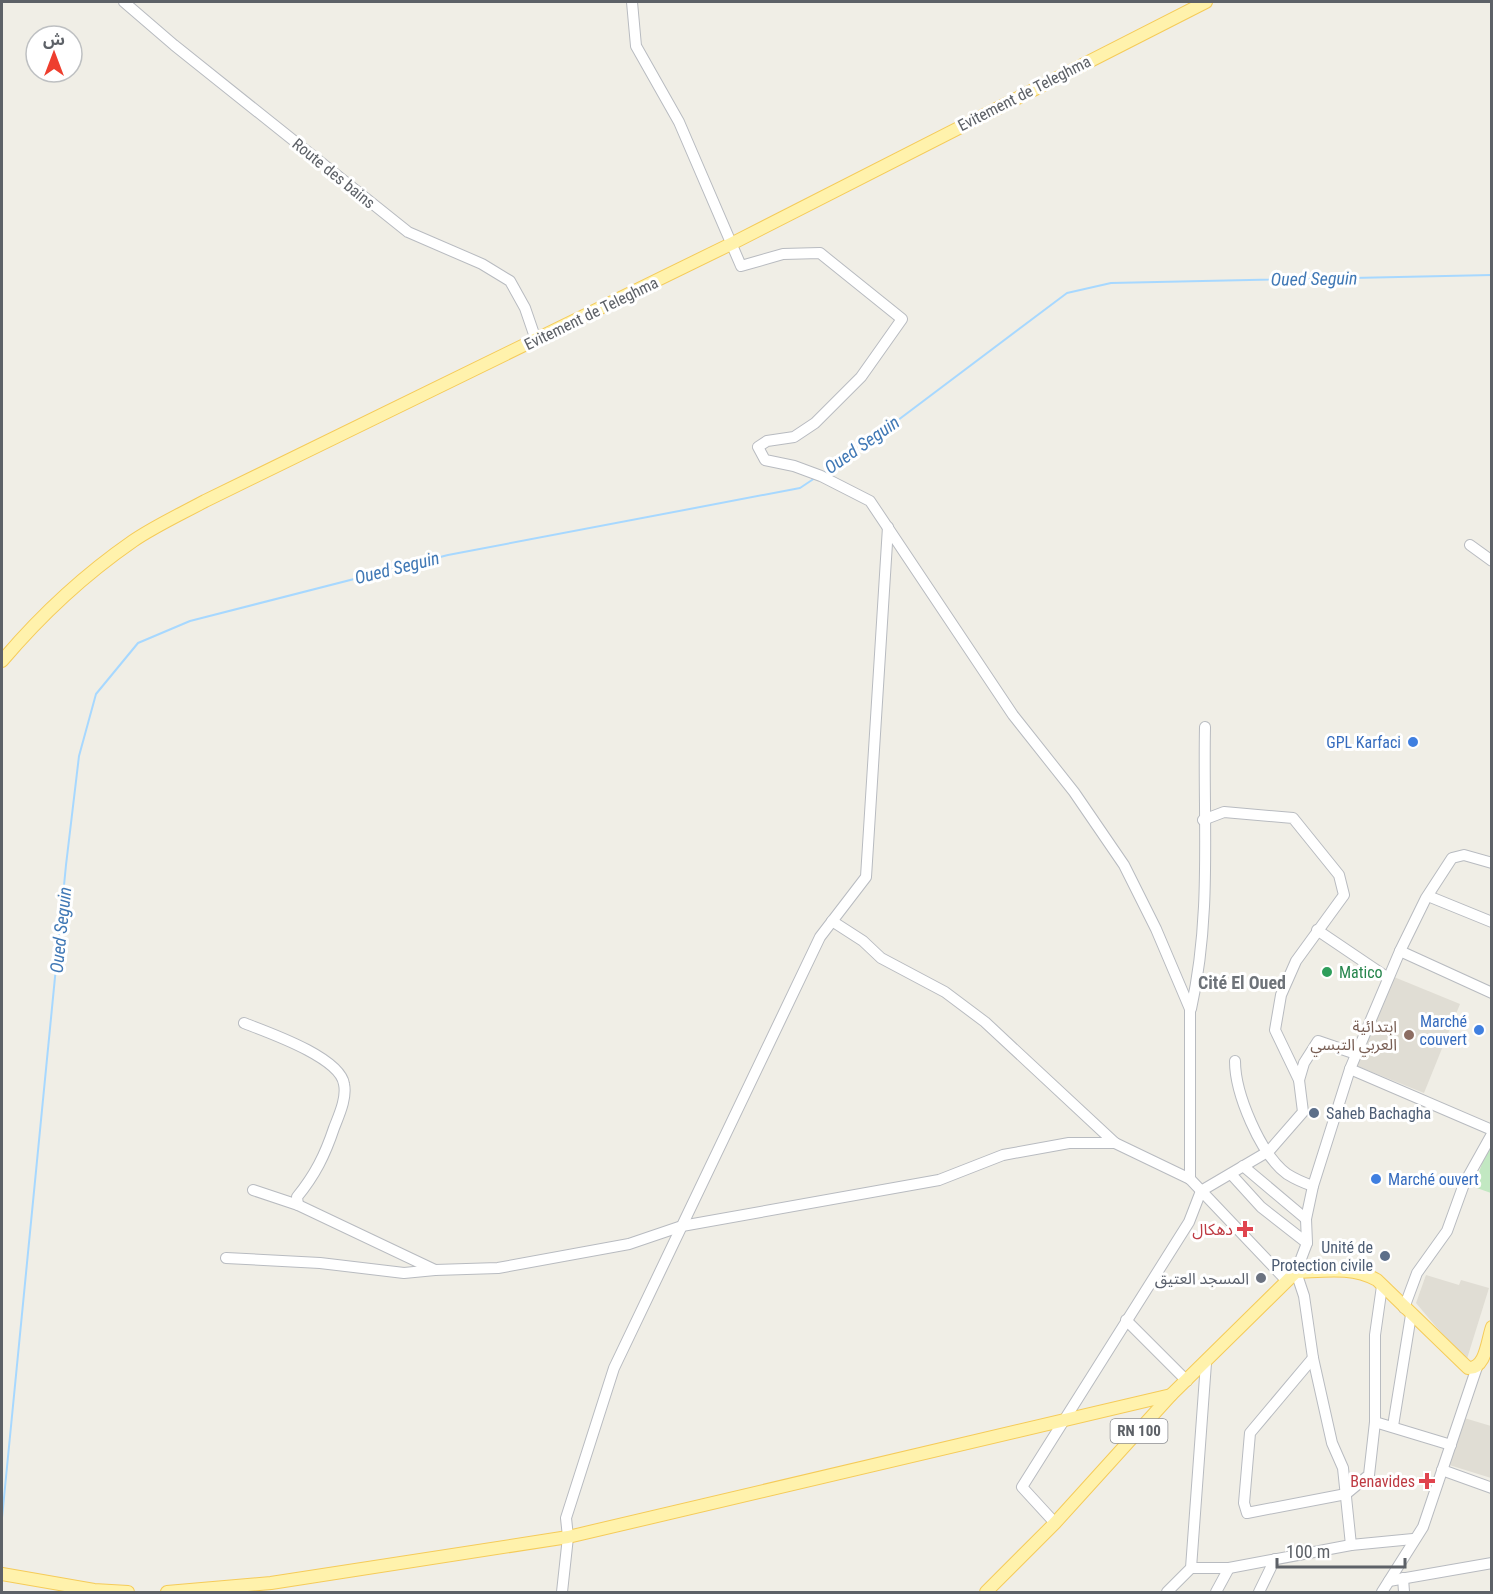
<svg xmlns="http://www.w3.org/2000/svg" width="1493" height="1594" font-family="'Roboto Condensed','Noto Sans Arabic',sans-serif">
<rect width="100%" height="100%" fill="#f0eee6"/>
<g fill="#e0ddd4">
<path d="M1394,977l66,27 -36,89 -67,-27z"/>
<path d="M1426,1275l33,10 2,-5 28,8 -23,74 -50,-59z"/>
<path d="M1461,1417l30,9v52l-45,-14z"/>
</g>
<path fill="#c2e8c2" d="M1490,1140h1v53l-17,-6z"/>
<g fill="none" stroke-linecap="round" stroke-linejoin="round">
<g stroke="#a7d8ff" stroke-width="2">
<path d="M823,473l30,-19 214,-161 44,-10 381,-8"/>
<path d="M2,1518l64,-653 13,-109 17,-62 42,-51 52,-22 258,-66 352,-67 15,-10"/>
</g>
<defs>
<g id="minor">
<path d="M124,2l50,43 234,187 74,32 28,17 15,27 11,32"/>
<path d="M632,2l4,44 43,76 62,144 42,-12 37,-1 82,66 -41,58 -46,46 -21,14 -27,4 -9,6 7,13 29,6 27,10 49,25 143,214 61,77 50,73 32,64 34,80v170l97,102"/>
<path d="M1470,545l22,16"/>
<path d="M1428,896l64,26"/>
<path d="M832,921l31,20 18,17 64,34 40,30 130,121"/>
<path d="M1317,930l71,48"/>
<path d="M1400,951l92,42"/>
<path d="M1191,1009c21,-93 12,-187 14,-282"/>
<path d="M244,1023c23,9 96,34 100,61 3,14 -5,31 -10,44 -9,27 -19,47 -37,69l1,8"/>
<path d="M1235,1061c0,32 25,93 52,113 8,5 17,9 26,12"/>
<path d="M1350,1069l142,61"/>
<path d="M1299,1080l5,-17 14,-22 38,13"/>
<path d="M1243,1166l63,53"/>
<path d="M1231,1174l30,33 46,36"/>
<path d="M253,1190l45,15 137,65 63,-2 131,-24 53,-18 257,-46 64,-25 66,-12h46l75,36"/>
<path d="M226,1258l94,5 84,10 31,-3"/>
<path d="M1404,1308l13,-35 30,-42 17,-47 28,-50"/>
<path d="M1126,1320l61,61"/>
<path d="M1313,1358l-63,75 -6,70 3,10 99,-19 23,-19 6,-53v-87l7,-49"/>
<path d="M1375,1422l76,23"/>
<path d="M1393,1426l18,-111"/>
<path d="M1442,1470l50,18"/>
<path d="M1055,1523l-33,-36 167,-265 12,-31 68,-40 34,-39 -4,-32 -24,-50 6,-35 15,-34 48,-66 -5,-20 -46,-57 -69,-6 -21,8"/>
<path d="M1351,1545l-8,-77 -11,-25 -19,-85 -9,-62 -8,-24 11,-29 -1,-24 7,-33 37,-117 50,-118 26,-53 26,-40 12,-3 28,8"/>
<path d="M1191,1568h38l122,-23 62,-6"/>
<path d="M1403,1578l1,14"/>
<path d="M1389,1581l103,-18"/>
<path d="M562,1592l6,-55 -2,-19 48,-150 206,-431 46,-60 22,-350"/>
<path d="M1167,1592l24,-24 15,-205"/>
<path d="M1216,1592l13,-24"/>
<path d="M1259,1592l16,-33"/>
<path d="M1382,1592l41,-65 54,-160"/>
</g>
<g id="major">
<path d="M2,661c38,-45 82,-86 131,-120 22,-15 48,-27 72,-40l528,-258 473,-241"/>
<path d="M2,1574l92,16 34,2"/>
<path d="M167,1592l104,-9 297,-46 603,-142"/>
<path d="M986,1592l69,-69 116,-128 125,-123c28,-1 56,-6 81,8l91,88c18,1 19,-27 24,-41"/>
</g>
</defs>
<use href="#minor" stroke="#b8bbc0" stroke-width="12"/>
<use href="#major" stroke="#f5cb59" stroke-width="14"/>
<use href="#minor" stroke="#fff" stroke-width="10"/>
<use href="#major" stroke="#fff2ac" stroke-width="12"/>
</g>
<g fill="#3f7fe0" stroke="#fff" stroke-width="2">
<circle cx="1413" cy="742" r="6"/>
<circle cx="1479" cy="1030" r="6"/>
<circle cx="1376" cy="1179" r="6"/>
</g>
<circle fill="#2e9e5b" stroke="#fff" stroke-width="2" cx="1327" cy="972" r="6"/>
<circle fill="#8d6e63" stroke="#fff" stroke-width="2" cx="1409" cy="1035" r="6"/>
<g fill="#5c6f8a" stroke="#fff" stroke-width="2">
<circle cx="1314" cy="1113" r="6"/>
<circle cx="1385" cy="1256" r="6"/>
</g>
<g fill="#e0444e" stroke="#fff" stroke-width="2">
<path d="M1242 1220h6v6h6v6h-6v6h-6v-6h-6v-6h6z"/>
<path d="M1424 1472h6v6h6v6h-6v6h-6v-6h-6v-6h6z"/>
</g>
<circle fill="#6b7280" stroke="#fff" stroke-width="2" cx="1261" cy="1278" r="6"/>
<g text-anchor="middle" stroke-width="6" stroke-linejoin="round" paint-order="stroke">
<rect fill="#fff" stroke="#8e9095" stroke-width="1.5" x="1110.5" y="1419" width="57" height="24" rx="4.5"/>
<g font-size="15" font-weight="bold" fill="#5d6167">
<text x="1139" y="1436">RN 100</text>
</g>
<g font-size="16" fill="#5d6167" stroke="#fff">
<text transform="translate(1024 93) rotate(-27)" y="6">Evitement de Teleghma</text>
<text transform="translate(334 173) rotate(39)" y="6">Route des bains</text>
<text transform="translate(591 313) rotate(-26)" y="6">Evitement de Teleghma</text>
</g>
<g font-size="16" fill="#366cbe" stroke="#fff" text-anchor="end">
<text x="1401" y="748">GPL Karfaci</text>
<text x="1467" y="1027">Marché<tspan x="1467" dy="18">couvert</tspan></text>
<text x="1388" y="1185" text-anchor="start">Marché ouvert</text>
</g>
<g font-size="16" fill="#27864d" stroke="#fff" text-anchor="start">
<text x="1339" y="978">Matico</text>
</g>
<g font-size="16" fill="#785e54" stroke="#fff" text-anchor="end">
<text x="1397" y="1032">ابتدائية<tspan x="1397" dy="18">العربي التبسي</tspan></text>
</g>
<g font-size="16" fill="#4e5e75" stroke="#fff" text-anchor="start">
<text x="1326" y="1119">Saheb Bachagha</text>
<text x="1373" y="1253" text-anchor="end">Unité de<tspan x="1373" dy="18">Protection civile</tspan></text>
</g>
<g font-size="16" fill="#be3a42" stroke="#fff" text-anchor="end">
<text x="1233" y="1235">دهكال</text>
<text x="1415" y="1487">Benavides</text>
</g>
<g font-size="16" fill="#5b616d" stroke="#fff" text-anchor="end">
<text x="1249" y="1284">المسجد العتيق</text>
</g>
<g font-size="18" font-style="italic" fill="#4078b5" stroke="#fff">
<text transform="translate(1314 279) rotate(-1)" y="6">Oued Seguin</text>
<text transform="translate(862 445) rotate(-35)" y="6">Oued Seguin</text>
<text transform="translate(397 568) rotate(-14)" y="6">Oued Seguin</text>
<text transform="translate(61 930) rotate(-84)" y="6">Oued Seguin</text>
</g>
<g font-size="18" font-weight="bold" fill="#6e7379" stroke="#fff">
<text x="1242" y="989">Cité El Oued</text>
</g>
</g>
<rect width="1493" height="1594" fill="none" stroke="#5d6167" stroke-width="6"/>
<g transform="translate(54 54)"><circle r="28" fill="#ffffff" stroke="#bec0c2" stroke-width="1.5"/>
<path d="M0-4.5L10 22L0 15L-10 22Z" fill="#ee3e2e"/>
<text y="-9" font-size="16" font-weight="bold" text-anchor="middle" fill="#5d6167">ش</text>
</g>
<path d="M1277 1558v9h128v-9" fill="none" stroke="#5d6167" stroke-width="3"/>
<text x="1286" y="1558" font-size="18" fill="#5d6167" stroke="#ffffff" stroke-width="4.5" paint-order="stroke">100 m</text>
</svg>
